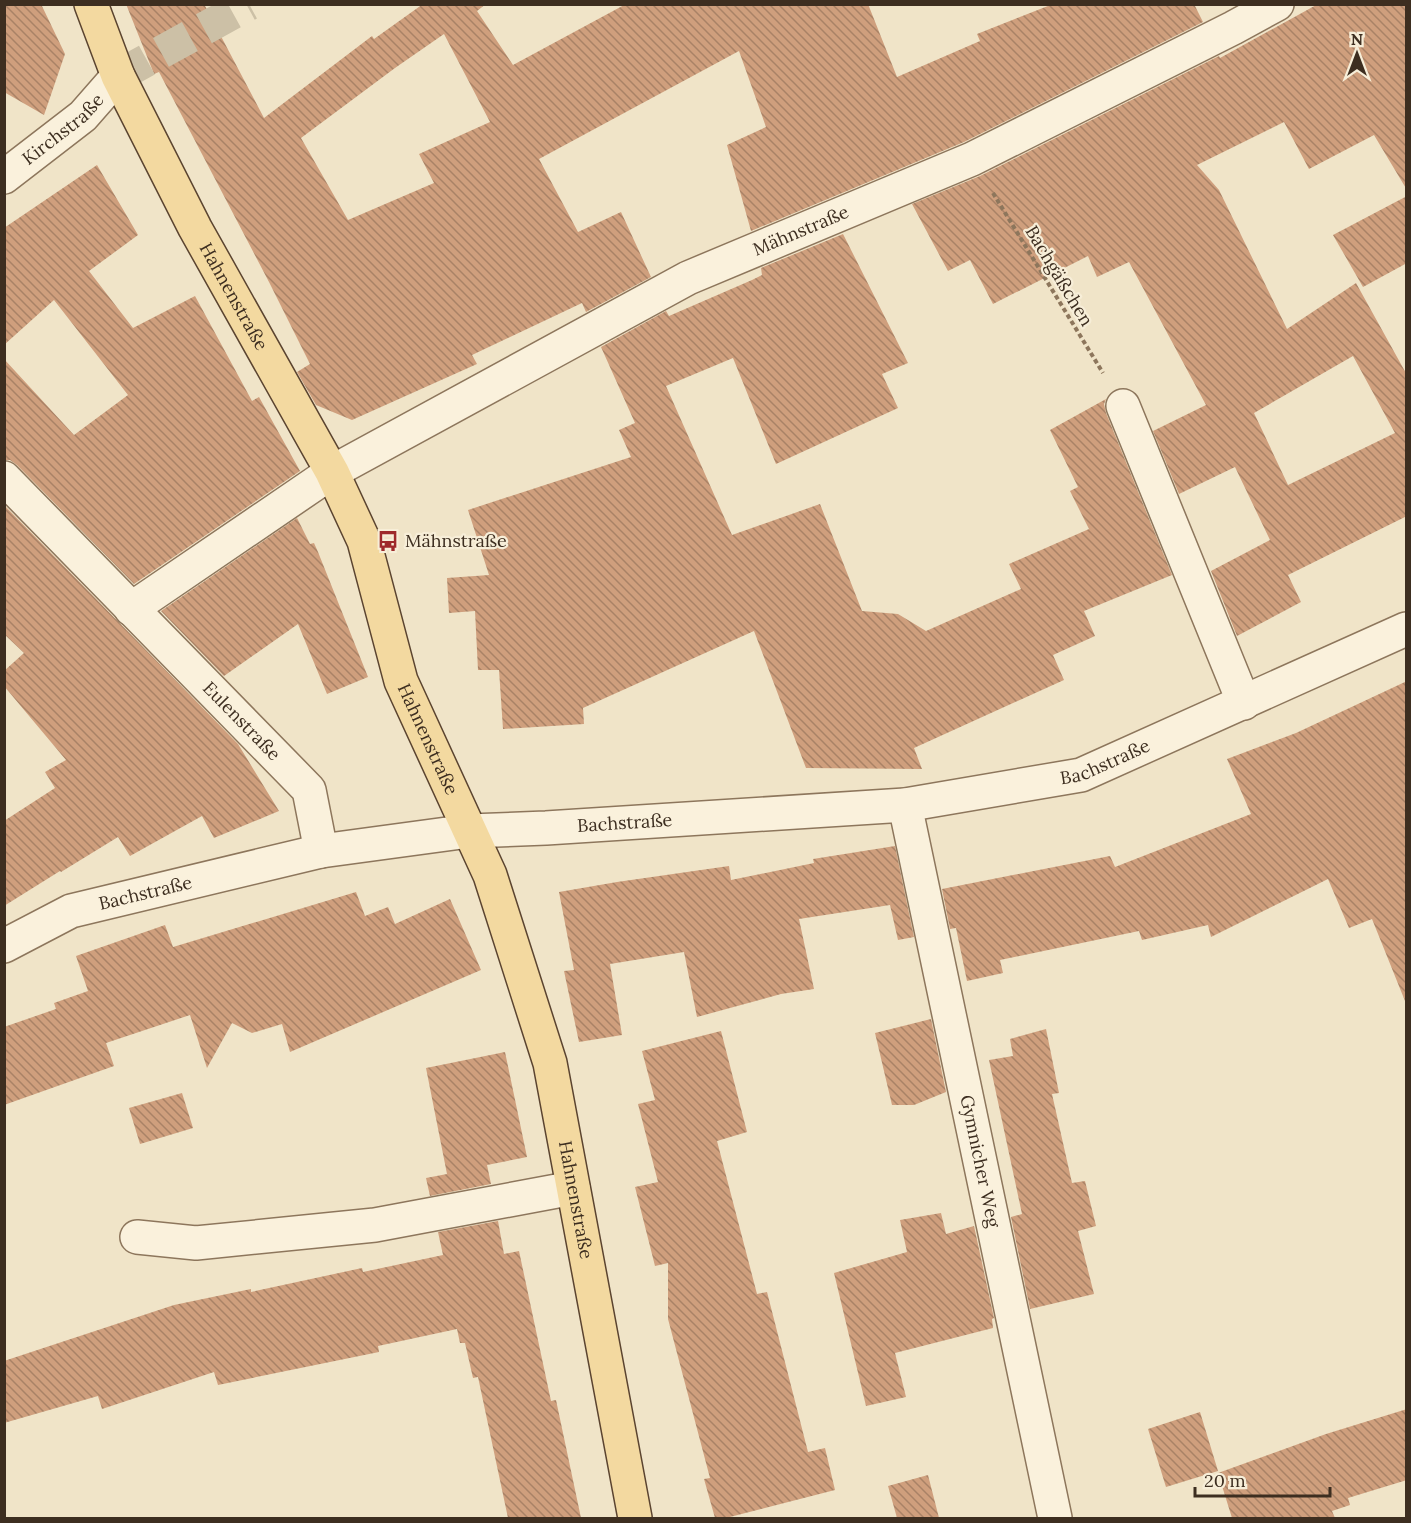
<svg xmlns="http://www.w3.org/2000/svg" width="1411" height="1523" font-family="Lora,serif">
<defs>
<pattern id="building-back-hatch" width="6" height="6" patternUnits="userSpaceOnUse" patternTransform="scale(1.5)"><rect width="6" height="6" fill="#cf9f7d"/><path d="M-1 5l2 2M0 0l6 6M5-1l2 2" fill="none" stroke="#a98266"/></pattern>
</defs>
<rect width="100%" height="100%" fill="#f0e4c8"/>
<g fill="url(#building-back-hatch)" fill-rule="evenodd">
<path d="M4,4h37l24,50 -21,61 -40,-23z"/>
<path d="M126,4h78l60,114 108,-82 2,3 49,-35h63l-9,7 36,54 113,-61h242l29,73 83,-36 -3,-7 76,-30h141l9,18 -239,120 -213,89 -24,-86 39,-18 -27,-76 -200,108 39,73 43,-20 30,65 -65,35 -4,-9 -110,52 5,9 -125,56 -36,-15 -19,-33 13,-8 -41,-82 -110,-210 -5,2zM444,34l46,88 -71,32 15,29 -86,37 -47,-82 94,-70z"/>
<path d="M1318,4h89v186l-33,-55 -65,34 -25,-47 -87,43 22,25 68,139 69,-46 51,92v141l-119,59 13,27 -64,34 -26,-65 59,-31 -35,-73 -56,27 -26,-63 53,-26 -77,-143 -32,15 -9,-21 -95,48 -23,-44 -22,11 -36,-67 68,-28 239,-120 1,2zM1353,356l42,77 -107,52 -34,-72z"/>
<path d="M97,165l41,70 -49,36 44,57 62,-32 57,105 7,-4 41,74 -166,113 -117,-119 -7,-5h-6v-101l70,76 54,-40 -74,-95 -50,45v-117z"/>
<path d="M1407,196v67l-44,24 -30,-52z"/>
<path d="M843,234l65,129 -26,11 16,34 -122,56 -43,-106 -67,28 66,149 88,-31 42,107 36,3 28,17 95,-42 -12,-25 80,-35 -19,-38 8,-4 -28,-57 56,-31 -2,5 2,9 66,162 -88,36 11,25 -42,19 11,25 -150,68 8,21 -116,-1 -52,-137 -171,77 1,16 -81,5 -4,-59h-21l-3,-59 -26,2 -2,-35 42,-3 -21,-65 163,-53 -12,-27 16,-7 -34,-76 65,-36 3,5 83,-36 10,-5 -1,-7z"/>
<path d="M4,505l234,239 41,67 -65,27 -12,-22 -72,40 -12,-19 -57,35 -1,-1 -56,35v-85l51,-33 -10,-16 21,-12 -62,-74v-15l20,-18 -20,-19z"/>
<path d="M297,518l13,26 4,-1 4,9 50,125 -41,17 -29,-70 -74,52 -63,-65z"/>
<path d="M1407,681v319l-2,1 -33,-82 -23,9 -21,-49 -117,58 -3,-12 -66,15 -3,-9 -139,29 3,13 -36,8 -11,-53 -6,1 -8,-40 168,-33 5,11 136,-53 -24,-55 69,-26z"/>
<path d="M895,846l19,91 -16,3 -8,-35 -91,14 15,70 -33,5 -84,23 -13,-65 -74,12 12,71 -43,7 -15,-71 10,-1 -15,-78 58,-10 112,-16 2,14 83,-17 -1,-4z"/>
<path d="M356,892l9,24 23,-9 7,17 55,-25 31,71 -191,82 -8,-28 -30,9 -20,-10 -25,45 -17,-53 -84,28 8,23 -110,39v-78l52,-18 -2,-6 34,-12 -12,-35 89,-31 8,22z"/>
<path d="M931,1019l15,73 -32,13h-22l-17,-72z"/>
<path d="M1046,1029l13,64 -7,1 20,89 13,-2 11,45 -18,5 16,63 -64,15 -19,-92 11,-3 -33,-154 24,-4 -3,-17z"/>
<path d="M721,1031l26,101 -30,9 40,153 10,-2 41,160 17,-4 10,42 -109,28h-11l-11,-39 6,-1 -42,-159v-56l-13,3 -20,-79 23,-5 -20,-78 17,-4 -13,-49z"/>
<path d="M505,1052l22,105 -40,8 4,19 -61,12 -4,-18 21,-4 -21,-106z"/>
<path d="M182,1093l11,35 -53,16 -11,-36z"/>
<path d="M941,1213l5,21 28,-8 20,92 -2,1 1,9 -98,25 11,44 -40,9 -32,-133 73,-21 -7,-32z"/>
<path d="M498,1221l6,33 15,-3 32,150 5,-1 25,118h-73l-30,-141 -5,1 -8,-35h-5l-3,-14 -79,17 1,6 -161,33 -4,-13 -112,37 -4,-13 -94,27v-62l170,-56 77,-16v3l111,-24 1,4 80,-17 -5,-23z"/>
<path d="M1407,1409v71l-59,18 2,7 -18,6 3,7h-103l-14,-45 108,-39z"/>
<path d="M1200,1412l18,59 -52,16 -18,-58z"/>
<path d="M928,1475l11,43h-42l-9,-32z"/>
</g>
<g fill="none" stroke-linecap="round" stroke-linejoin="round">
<path stroke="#ccc0a6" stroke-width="33" stroke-dasharray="33 16" stroke-linecap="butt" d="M118,76l131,-72"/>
<defs>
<g id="minor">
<path id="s1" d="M4,177l79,-61 35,-40"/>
<path d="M1123,406l121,297"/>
<path id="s2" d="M4,478l305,312 12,61"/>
<path id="s3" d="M131,609l201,-137 356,-194 284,-119 261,-131 44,-24"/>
<path id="s4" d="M905,805l150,713"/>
<path id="s5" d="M4,946l67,-35 250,-60 148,-20 77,-3 359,-23 176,-30 325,-146"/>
<path d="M137,1237l59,6 179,-18 198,-37"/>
</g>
<g id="major">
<path id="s6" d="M91,4l27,72 77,152 137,244 32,69 37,140 89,194 60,188 85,455"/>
</g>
</defs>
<use href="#minor" stroke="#8d765c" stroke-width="36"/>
<use href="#major" stroke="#5b4430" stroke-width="36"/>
<path stroke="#8d765c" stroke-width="4" stroke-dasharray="4.5 3" stroke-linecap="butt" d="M993,193l110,180"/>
<use href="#minor" stroke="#faf1dc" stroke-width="33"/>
<use href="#major" stroke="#f3d9a0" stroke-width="33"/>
</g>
<defs>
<symbol id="bus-bare" viewBox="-9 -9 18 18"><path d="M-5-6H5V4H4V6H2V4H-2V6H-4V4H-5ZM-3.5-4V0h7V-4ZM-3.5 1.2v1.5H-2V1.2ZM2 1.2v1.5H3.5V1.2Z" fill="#9e2a2b" stroke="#f7eed8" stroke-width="2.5" paint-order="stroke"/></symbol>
</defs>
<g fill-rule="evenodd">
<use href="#bus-bare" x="373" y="526" width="30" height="30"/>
</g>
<g text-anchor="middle" stroke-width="4.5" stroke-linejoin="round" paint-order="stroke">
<g font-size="18" fill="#3d2e20" stroke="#f7eed8">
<text dy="6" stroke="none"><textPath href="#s1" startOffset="76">Kirchstraße</textPath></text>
<text dy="6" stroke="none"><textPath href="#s3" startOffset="771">Mähnstraße</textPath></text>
<text transform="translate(1059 276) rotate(59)" y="6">Bachgäßchen</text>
<text dy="6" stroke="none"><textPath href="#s6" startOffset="326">Hahnenstraße</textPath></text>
<text dy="6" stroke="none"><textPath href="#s2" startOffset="340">Eulenstraße</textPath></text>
<text dy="6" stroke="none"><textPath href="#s6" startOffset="812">Hahnenstraße</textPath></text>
<text dy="6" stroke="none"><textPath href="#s5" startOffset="1124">Bachstraße</textPath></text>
<text dy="6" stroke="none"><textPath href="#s5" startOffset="638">Bachstraße</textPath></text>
<text dy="6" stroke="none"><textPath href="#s5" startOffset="152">Bachstraße</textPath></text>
<text dy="6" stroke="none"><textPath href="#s4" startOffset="364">Gymnicher Weg</textPath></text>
<text dy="6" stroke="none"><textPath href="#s6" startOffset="1298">Hahnenstraße</textPath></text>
</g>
<g font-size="18" fill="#3d2e20" stroke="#f7eed8" text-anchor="start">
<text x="405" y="547">Mähnstraße</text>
</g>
</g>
<rect width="1411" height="1523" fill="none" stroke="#3d2e20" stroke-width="12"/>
<g transform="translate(1357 54)" stroke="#f7eed8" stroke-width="4.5" paint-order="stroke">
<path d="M0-4.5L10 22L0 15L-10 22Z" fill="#3d2e20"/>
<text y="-9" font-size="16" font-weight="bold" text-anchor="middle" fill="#3d2e20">N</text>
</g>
<path d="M1195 1487v9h135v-9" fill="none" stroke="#3d2e20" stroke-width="3"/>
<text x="1204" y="1487" font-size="18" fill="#3d2e20" stroke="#f7eed8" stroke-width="4.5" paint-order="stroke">20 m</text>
</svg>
